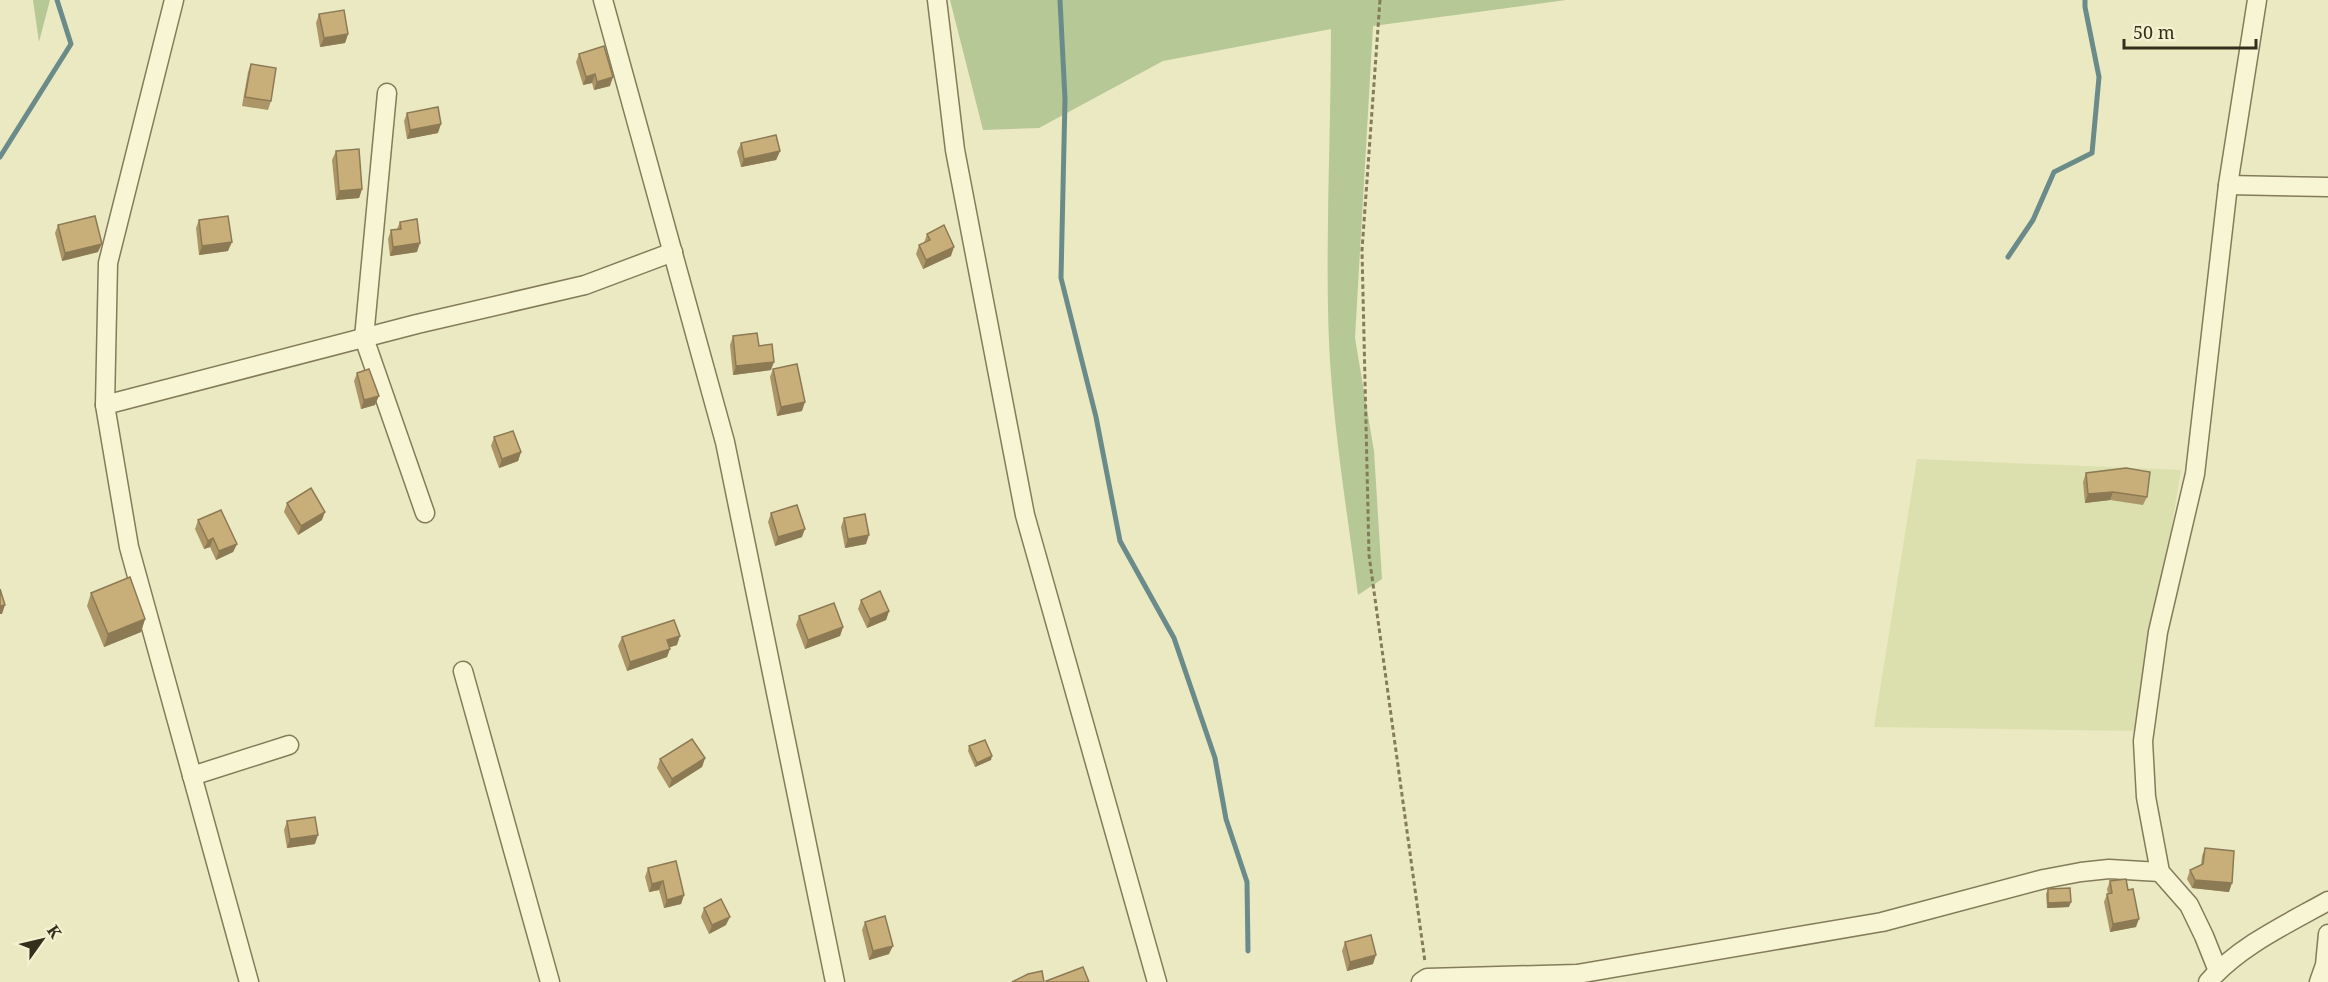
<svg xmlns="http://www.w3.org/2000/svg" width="2328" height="982" font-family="'Noto Serif',serif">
<rect width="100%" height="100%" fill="#ebe9c1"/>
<path fill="#dce0af" d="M1917,459l264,11 -43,261 -264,-4z"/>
<g fill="#b6c896">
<path d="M33,0h17l-11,42z"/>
<path d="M950,0h616l-193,26 -18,312 19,113 8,128 -24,16c-11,-84 -25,-168 -29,-252 -4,-105 2,-209 2,-314l-168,32 -124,67 -56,2z"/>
</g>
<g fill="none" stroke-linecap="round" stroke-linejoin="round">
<g stroke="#6b8b8b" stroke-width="5">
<path d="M1060,0l5,99 -4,179 35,139 24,124 54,97 41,120 11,61 21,63 1,69"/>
<path d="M0,157l71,-113 -14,-44"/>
<path d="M2008,257l25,-37 21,-48 38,-19 7,-76 -14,-70v-7"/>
</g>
<defs>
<g id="minor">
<path d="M174,0l-66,263 -3,142 24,142 120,435"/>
<path d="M603,0l122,442 110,540"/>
<path d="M937,0l18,150 70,365 132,467"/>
<path d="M387,93l-23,245 61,175"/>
<path d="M2228,185l100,2"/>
<path d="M105,405l312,-81 168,-39 88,-33"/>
<path d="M463,671l87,311"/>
<path d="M192,776l97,-31"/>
<path d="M2218,971l-14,-35 -15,-31 -29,-33 -14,-75 -3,-56 15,-109 37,-158 33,-289 29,-185"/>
<path d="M1421,982l6,-4 150,-4 305,-52 162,-43 37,-7 28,-3 51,3"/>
<path d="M2208,982c31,-36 79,-58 120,-81"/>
<path d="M2319,982l6,-17 3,-31"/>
</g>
</defs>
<use href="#minor" stroke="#847b5a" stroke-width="21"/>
<path stroke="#847b5a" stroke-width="3" stroke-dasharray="4.5 3" stroke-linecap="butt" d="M1380,0l-18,250 7,305 56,407"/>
<use href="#minor" stroke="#f7f5d3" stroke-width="18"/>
</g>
<g fill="#ac9668">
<path d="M319,14l29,20 -3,9 -25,4 -4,-24z"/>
<path d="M579,54l31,32 -16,4 -2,-7 -9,2 -7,-23z"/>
<path d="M251,64l20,37 -3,9 -26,-4 6,-34z"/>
<path d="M407,113l31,20 -31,6 -3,-18z"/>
<path d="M741,143l39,8 -4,9 -35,7 -4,-15z"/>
<path d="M336,151l26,38 -3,9 -23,2 -4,-40z"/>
<path d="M199,220l29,31 -29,4 -3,-27z"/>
<path d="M400,222l17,30 -27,4 -2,-17 3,-9 6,-1z"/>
<path d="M58,225l40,27 -36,9 -7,-28z"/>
<path d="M927,234l24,22 -28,13 -7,-15 3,-9 5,-2z"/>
<path d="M733,336l26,10 12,24 -38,5 -3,-30z"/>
<path d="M773,369l29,42 -25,5 -7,-39z"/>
<path d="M357,373l18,32 -14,4 -7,-28z"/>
<path d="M494,437l27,15 -3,9 -19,7 -8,-22z"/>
<path d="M2086,473l61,24 -4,8 -33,-5 -25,3 -2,-21z"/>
<path d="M287,503l35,17 -24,15 -14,-23z"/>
<path d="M771,513l31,24 -27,9 -7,-24z"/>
<path d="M844,518l22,26 -21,4 -4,-21z"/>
<path d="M198,520l39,24 -4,8 -17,8 -6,-13 -6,2 -9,-20z"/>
<path d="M91,593l54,26 -4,13 -37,15 -17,-41z"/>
<path d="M861,600l28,11 -3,9 -19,8 -9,-19z"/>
<path d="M799,616l44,11 -3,9 -35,13 -9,-24z"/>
<path d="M622,637l55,8 -7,2 -3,10 -40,14 -9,-25z"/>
<path d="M969,746l22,14 -16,7 -7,-16z"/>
<path d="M705,758l-3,9 -33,21 -12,-20 3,-9z"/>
<path d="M287,821l28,23 -28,4 -3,-18z"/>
<path d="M2205,848l24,44 -37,-4 -5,-9 3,-9 11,-5 1,-9z"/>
<path d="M648,868l36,27 -3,9 -17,4 -5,-18 -10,2 -4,-15z"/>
<path d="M2110,881l18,9 8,37 -26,5 -6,-30 3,-8h1l-1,-5z"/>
<path d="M2048,889l21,18 -22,1 -1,-14z"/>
<path d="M704,908l22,17 -17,9 -8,-17z"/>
<path d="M865,922l24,32 -20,6 -7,-30z"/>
<path d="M1345,942l28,22 -26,7 -5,-20z"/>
</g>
<g fill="#8c7a55">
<path d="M348,34l-3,9 -25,4 4,-9z"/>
<path d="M595,74l-3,9 -9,2 3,-8z"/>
<path d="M613,77l-3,9 -16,4 3,-8z"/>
<path d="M441,124l-3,9 -31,6 3,-9z"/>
<path d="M780,151l-4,9 -35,7 3,-8z"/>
<path d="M362,189l-3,9 -23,2 3,-9z"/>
<path d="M232,242l-4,9 -29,4 3,-9z"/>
<path d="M420,243l-3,9 -27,4 3,-9z"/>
<path d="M102,244l-4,8 -36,9 3,-8z"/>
<path d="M954,247l-3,9 -28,13 3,-9z"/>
<path d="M774,362l-3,8 -38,5 3,-9z"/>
<path d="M379,396l-4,9 -14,4 3,-9z"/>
<path d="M805,402l-3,9 -25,5 4,-9z"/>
<path d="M521,452l-3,9 -19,7 3,-9z"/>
<path d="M2113,492l-3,8 -25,3 3,-9z"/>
<path d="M325,512l-3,8 -24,15 3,-9z"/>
<path d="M805,529l-3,8 -27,9 3,-9z"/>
<path d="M869,535l-3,9 -21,4 3,-9z"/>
<path d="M213,538l-3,9 -6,2 4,-8z"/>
<path d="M237,544l-4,8 -17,8 3,-9z"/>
<path d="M5,605l-3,9h-2v-8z"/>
<path d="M889,611l-3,9 -19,8 3,-9z"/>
<path d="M145,619l-4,13 -37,15 4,-13z"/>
<path d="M843,627l-3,9 -35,13 3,-9z"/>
<path d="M680,636l-3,9 -13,4 3,-9z"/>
<path d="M670,649l-3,8 -40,14 3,-9z"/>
<path d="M992,756l-1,4 -16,7 2,-4z"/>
<path d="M705,758l-3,9 -33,21 3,-9z"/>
<path d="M318,835l-3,9 -28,4 3,-9z"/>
<path d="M2195,880l37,3 -3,9 -37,-4z"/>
<path d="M663,881l-4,9 -10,2 3,-8z"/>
<path d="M684,895l-3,9 -17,4 3,-8z"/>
<path d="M2071,902l-2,5 -22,1 1,-5z"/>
<path d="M730,917l-4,8 -17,9 3,-9z"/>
<path d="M2139,919l-3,8 -26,5 3,-8z"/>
<path d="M893,946l-4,8 -20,6 4,-9z"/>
<path d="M1376,955l-3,9 -26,7 3,-9z"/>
</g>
<g fill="#c8ae79" stroke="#8c7a55" stroke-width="1.5">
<path d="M344,10l4,24 -24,4 -5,-24z"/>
<path d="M604,46l9,31 -16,5 -2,-8 -9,3 -7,-23z"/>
<path d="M251,64l25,4 -5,33 -26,-4z"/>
<path d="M438,107l3,17 -31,6 -3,-17z"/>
<path d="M776,135l4,16 -36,8 -3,-16z"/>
<path d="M359,149l3,40 -23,2 -3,-40z"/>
<path d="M95,216l7,28 -37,9 -7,-28z"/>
<path d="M228,216l4,26 -30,4 -3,-26z"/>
<path d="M417,219l3,24 -27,4 -2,-17 10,-1 -1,-7z"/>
<path d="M944,225l10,22 -28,13 -7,-15 11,-5 -3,-6z"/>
<path d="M757,333l2,13 13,-2 2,18 -38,4 -3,-30z"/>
<path d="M797,364l8,38 -24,5 -8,-38z"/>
<path d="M369,369l10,27 -15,4 -7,-27z"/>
<path d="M513,431l8,21 -19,7 -8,-22z"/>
<path d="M2126,468l24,4 -3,25 -34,-5 -25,2 -2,-21z"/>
<path d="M311,488l14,24 -24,14 -14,-23z"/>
<path d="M797,505l8,24 -27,8 -7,-24z"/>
<path d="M221,510l16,34 -18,7 -6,-13 -5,3 -10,-21z"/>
<path d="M865,514l4,21 -21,4 -4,-21z"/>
<path d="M130,577l15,42 -37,15 -17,-41z"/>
<path d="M0,589l5,16 -5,1z"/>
<path d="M880,591l9,20 -19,8 -9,-19z"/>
<path d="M834,603l9,24 -35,13 -9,-24z"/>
<path d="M674,620l6,16 -13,4 3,9 -40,13 -8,-25z"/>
<path d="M692,739l13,19 -33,21 -12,-20z"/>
<path d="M985,740l7,16 -15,7 -8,-17z"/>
<path d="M315,817l3,18 -28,4 -3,-18z"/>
<path d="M2205,848l29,3 -2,32 -37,-3 -5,-10 13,-6z"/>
<path d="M676,861l8,34 -17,5 -4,-19 -11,3 -4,-16z"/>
<path d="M2126,879l2,11 5,-1 6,30 -26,5 -6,-30 5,-1 -2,-12z"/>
<path d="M2070,888l1,14 -23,1v-14z"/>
<path d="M721,899l9,18 -18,8 -8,-17z"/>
<path d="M885,916l8,30 -20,5 -8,-29z"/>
<path d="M1371,935l5,20 -26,7 -5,-20z"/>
<path d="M1083,967l6,15h-43v-1z"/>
<path d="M1042,971l2,11h-32l16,-8z"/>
</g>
<g transform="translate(42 940) rotate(56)" stroke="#f3f2d0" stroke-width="4.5" paint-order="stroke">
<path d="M0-4.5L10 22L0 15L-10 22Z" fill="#342e1d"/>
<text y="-9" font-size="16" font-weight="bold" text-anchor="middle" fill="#342e1d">K</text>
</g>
<path d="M2124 39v9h132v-9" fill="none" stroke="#342e1d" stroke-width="3"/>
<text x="2133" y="39" font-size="18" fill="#342e1d" stroke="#f3f2d0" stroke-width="4.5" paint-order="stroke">50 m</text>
</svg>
